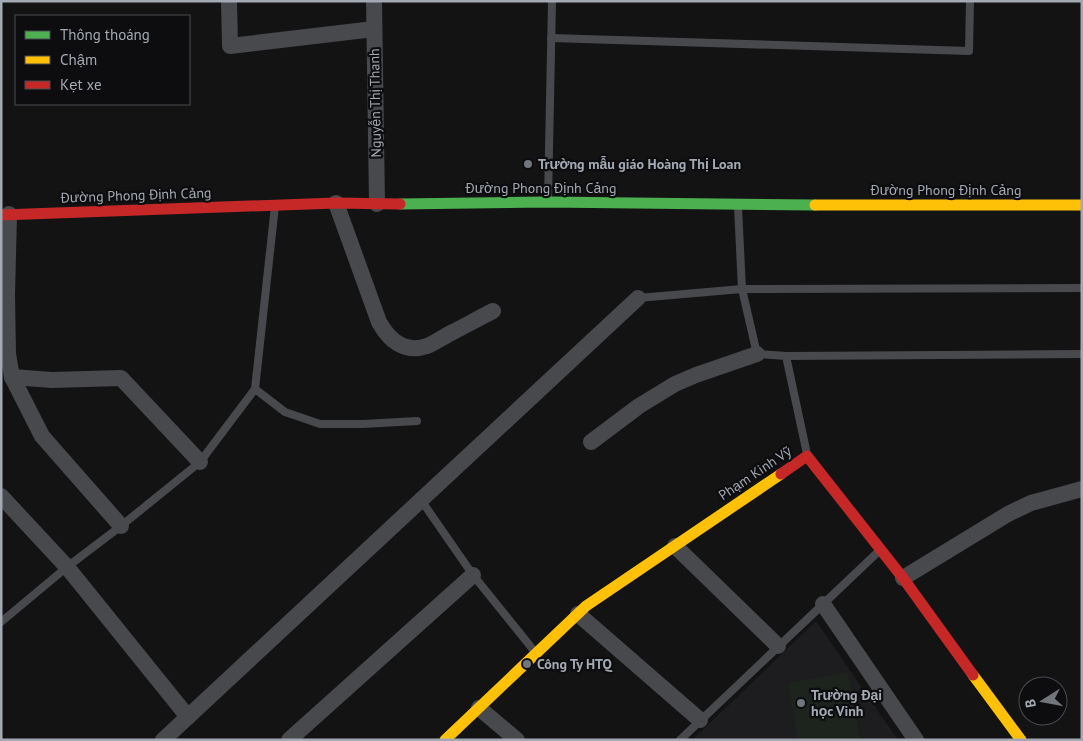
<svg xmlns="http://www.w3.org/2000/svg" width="1083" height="741" font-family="'PT Sans',sans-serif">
<rect width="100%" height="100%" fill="#131313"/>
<path fill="#1d1d1f" d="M816,621l82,119h-206z"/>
<path fill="#1d231d" d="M848,672l12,68h-62l-10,-57z"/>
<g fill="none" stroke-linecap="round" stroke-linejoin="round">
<g stroke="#47494c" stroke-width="8">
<path d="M551,38l418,13 1,-50"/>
<path d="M548,200l4,-199"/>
<path d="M738,207l4,82 15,65 29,2 296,-2"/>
<path d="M638,298l104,-9 340,-1"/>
<path d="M786,356l21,98"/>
<path d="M255,389l30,23 35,12h43l54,-3"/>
<path d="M421,500l52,75 62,77"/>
<path d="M1,622l66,-55 54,-41 79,-64 55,-73 20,-183"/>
<path d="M680,740l199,-189"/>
</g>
<g stroke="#47494c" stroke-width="16">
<path d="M229,1l1,45 144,-17"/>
<path d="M374,1l3,203"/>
<path d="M336,203l43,119c10,18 25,32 48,24 8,-3 16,-9 24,-13 14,-7 28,-15 42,-22"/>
<path d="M9,214l-2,81 1,59 4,23 30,59 79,90"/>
<path d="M12,377l40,3 69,-2 79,84"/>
<path d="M591,442l48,-36 36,-22 21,-9 61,-21"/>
<path d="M1,496l66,71 121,150"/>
<path d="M675,546l103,100"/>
<path d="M903,578l105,-64 23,-11 51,-14"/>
<path d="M823,604l93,136"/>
<path d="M578,614l122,106"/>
<path d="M479,708l38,32"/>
<path d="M163,740l475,-442"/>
<path d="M289,740l184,-165"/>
</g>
<path stroke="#4caf50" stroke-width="11" d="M400,204l147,-2 268,3"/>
<g stroke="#ffc107" stroke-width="11">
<path d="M815,205h267"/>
<path d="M973,675l48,65"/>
<path d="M445,740l141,-134 195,-132"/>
</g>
<g stroke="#c62828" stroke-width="11">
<path d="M1,215l335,-12 64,1"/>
<path d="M781,474l26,-18 96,122 70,97"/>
</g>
</g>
<g fill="#71757c" stroke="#0d0d0f" stroke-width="2">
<circle cx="528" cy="164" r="5"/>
<circle cx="527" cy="664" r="5"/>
<circle cx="801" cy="703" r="5"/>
</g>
<g text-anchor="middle" stroke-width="4.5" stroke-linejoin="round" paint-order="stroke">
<g font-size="14" fill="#a4aab4" stroke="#0d0d0f">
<text transform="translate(375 103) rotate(-91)" y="5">Nguyễn Thị Thanh</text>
<text x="541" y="193">Đường Phong Định Cảng</text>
<text x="946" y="195">Đường Phong Định Cảng</text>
<text transform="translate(136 195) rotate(-2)" y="5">Đường Phong Định Cảng</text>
<text transform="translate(755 473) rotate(-34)" y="5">Phạm Kinh Vỹ</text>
</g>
<g font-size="14" font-weight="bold" fill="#a4aab4" stroke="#0d0d0f" text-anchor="start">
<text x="538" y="169">Trường mẫu giáo Hoàng Thị Loan</text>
<text x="537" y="669">Công Ty HTQ</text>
<text x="811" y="700">Trường Đại<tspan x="811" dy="16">học Vinh</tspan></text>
</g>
</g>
<rect width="1083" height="741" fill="none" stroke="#a4aab4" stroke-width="5"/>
<rect x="15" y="15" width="175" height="90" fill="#0d0d0f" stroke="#494c51"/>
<rect x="25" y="31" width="25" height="8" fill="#4caf50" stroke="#494c51"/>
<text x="60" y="40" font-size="15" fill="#a4aab4">Thông thoáng</text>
<rect x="25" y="56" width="25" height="8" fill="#ffc107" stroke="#494c51"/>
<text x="60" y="65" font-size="15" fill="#a4aab4">Chậm</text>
<rect x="25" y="81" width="25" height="8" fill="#c62828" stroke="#494c51"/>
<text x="60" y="90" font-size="15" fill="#a4aab4">Kẹt xe</text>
<g transform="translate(1043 701) rotate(259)"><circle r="24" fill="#0d0d0f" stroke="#494c51"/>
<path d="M0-4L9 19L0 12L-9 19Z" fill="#71757c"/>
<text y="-8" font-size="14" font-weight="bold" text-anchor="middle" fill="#a4aab4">B</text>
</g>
</svg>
